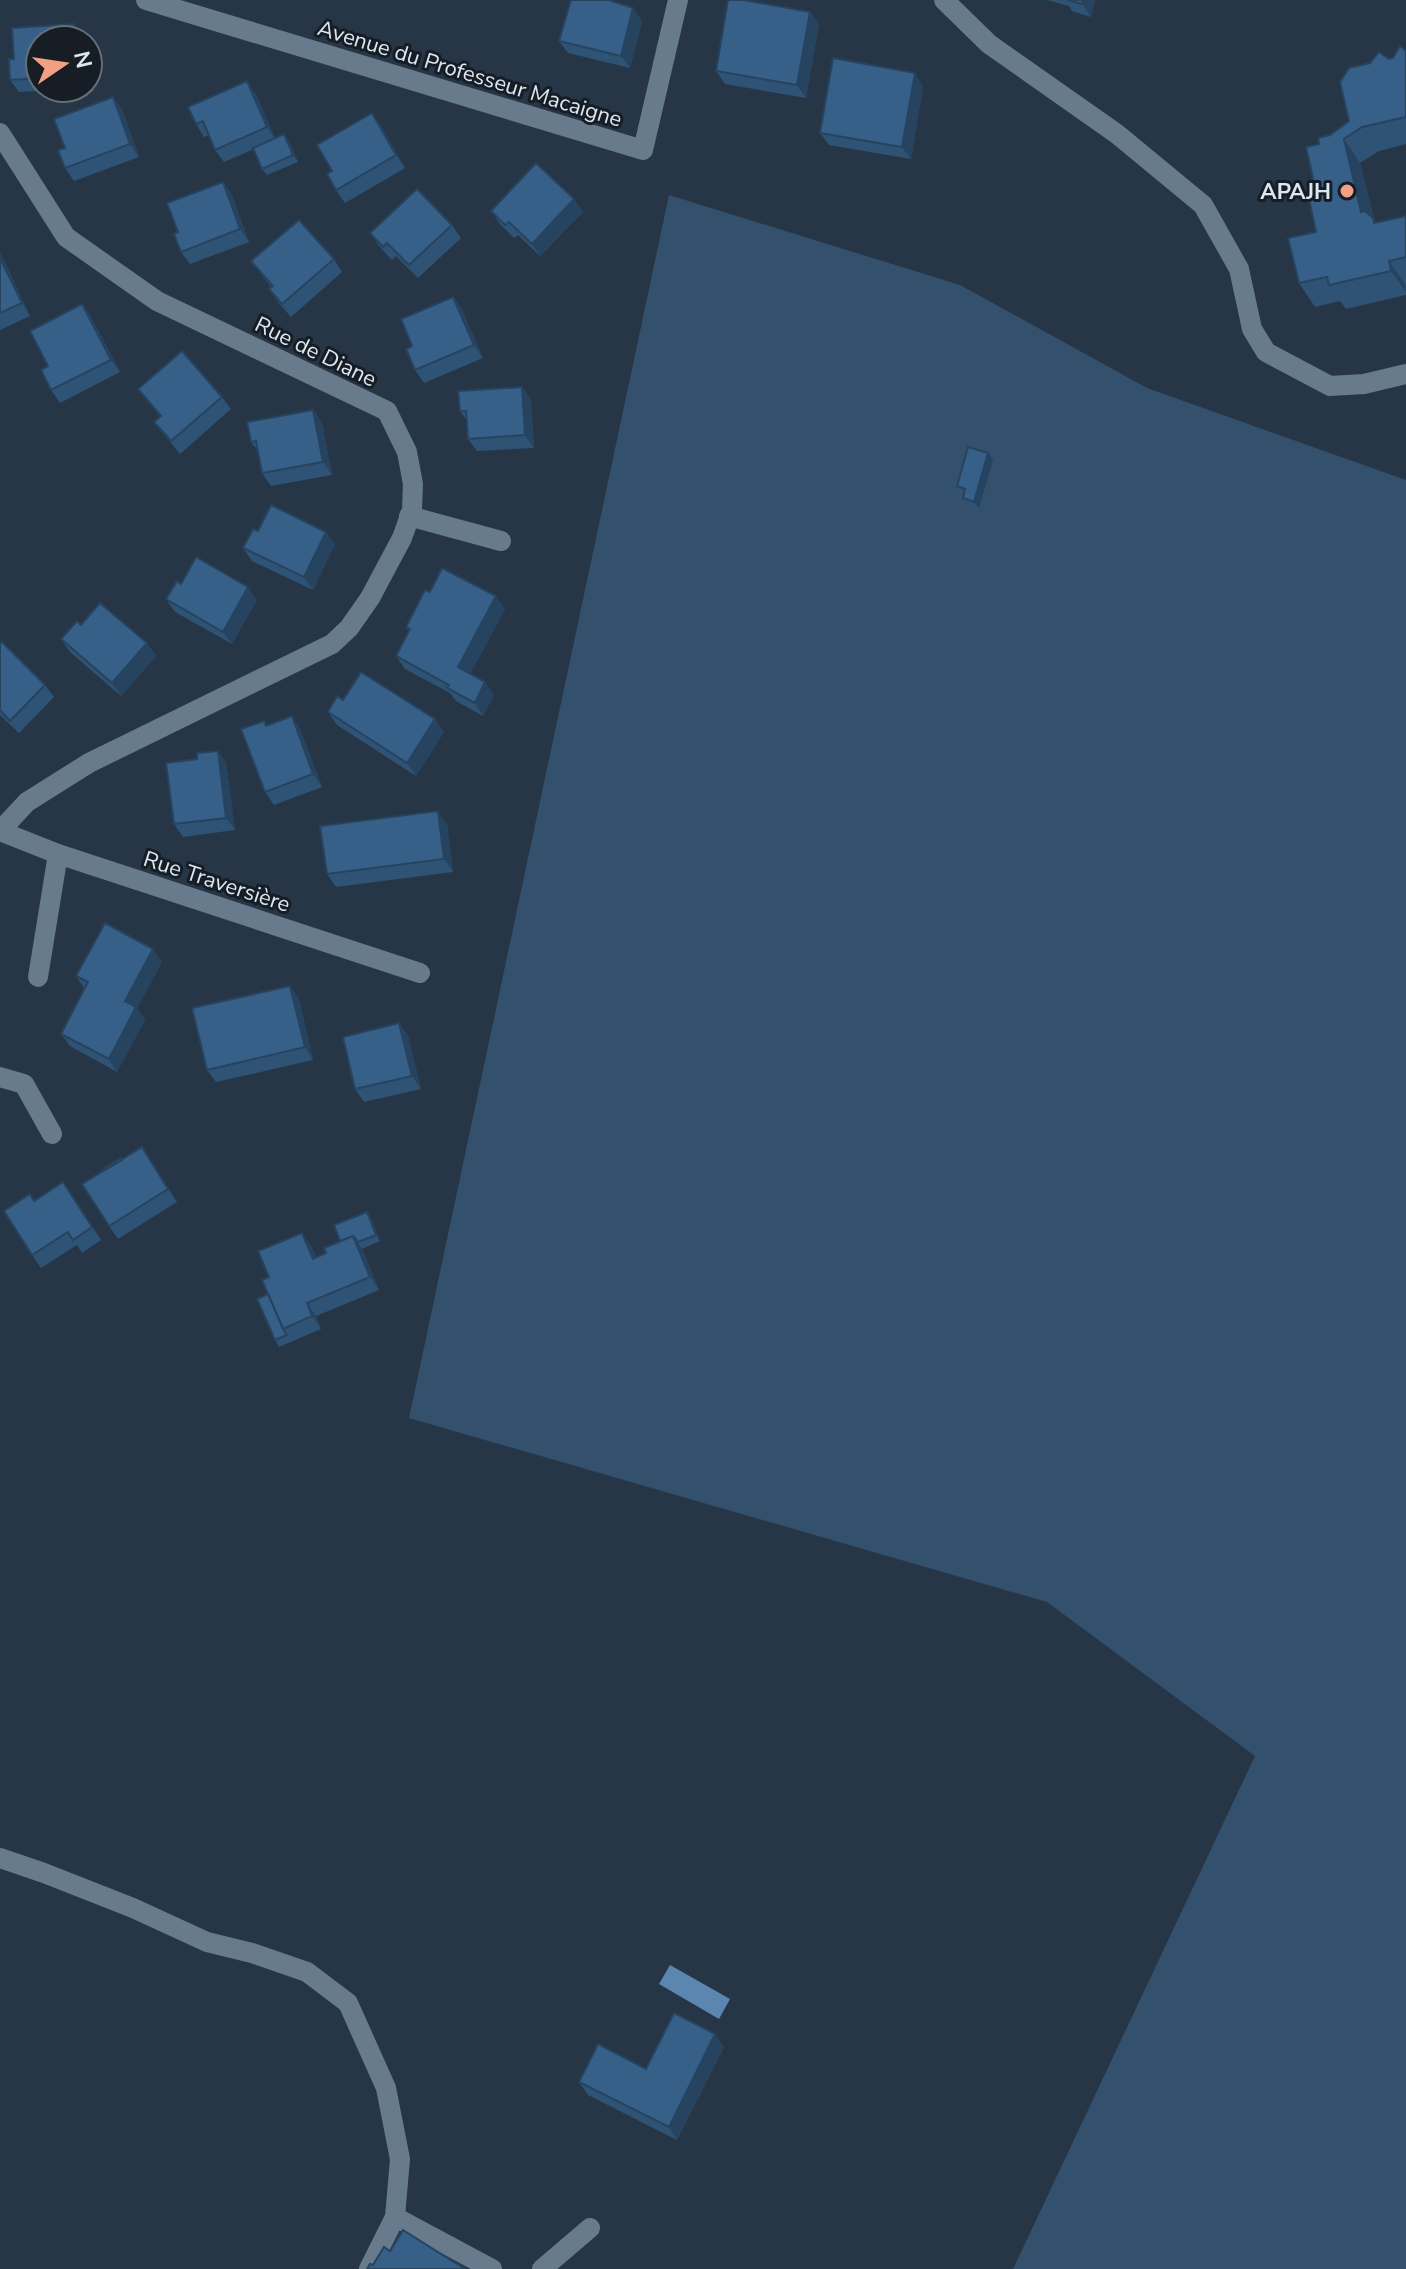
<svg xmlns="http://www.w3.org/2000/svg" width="1406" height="2269" font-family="'Nunito Sans',sans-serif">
<rect width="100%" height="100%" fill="#273646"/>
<path fill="#33506d" d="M669,195l291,90 187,103 259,92v1789h-393l242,-513 -208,-154 -638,-184z"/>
<path fill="#5b86b0" d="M670,1965l60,34 -11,20 -60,-35z"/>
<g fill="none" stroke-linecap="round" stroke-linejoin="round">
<g stroke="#687b8d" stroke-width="20">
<path d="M146,0l497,150 35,-150"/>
<path d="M944,0l45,44 128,90 86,71 36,64 13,60 14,23 64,34 34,-2 42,-10"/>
<path d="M0,133l66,104 91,64 230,110 20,41 6,32 -1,26 -10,28 -32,60 -21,30 -17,16 -243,119 -62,39 -27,29"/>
<path d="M409,516l92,25"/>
<path d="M0,831l58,23 362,119"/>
<path d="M38,977l20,-123"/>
<path d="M0,1077l24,7 28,50"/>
<path d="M0,1858l44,15 89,35 74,34 45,11 55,19 41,31 38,85 14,71 -5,58 -26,52"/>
<path d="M395,2217l97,52"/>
<path d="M542,2269l48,-41"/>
</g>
</g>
<g fill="#2e5375">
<path d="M1047,0h48l-4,17 -19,-6 -3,-5z"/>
<path d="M810,12l9,12 -13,74 -81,-14 -9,-13z"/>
<path d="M642,21l-12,47 -62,-15 -9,-12z"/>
<path d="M74,24l9,13v3h-43v48h46l-67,4 -9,-12 -1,-21h5l-2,-31z"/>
<path d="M1406,51v93l-27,7 -19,12 14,56 2,3 30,-6v79l-60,14 -6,-8 -25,6 -16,-24 17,-51 -1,-45 4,-43 30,-23 40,-62z"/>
<path d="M923,86l-12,73 -82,-14 -9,-12z"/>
<path d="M256,94l19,44 14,3 9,21 -31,13 -5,-6 -8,-20 -30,13 -9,-12 -6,-15 -5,2 -8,-13z"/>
<path d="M122,109l17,48 -65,24 -9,-13v-20z"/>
<path d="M381,126l24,42 -60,35 -9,-13 -4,-19z"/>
<path d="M223,182l9,13 17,47 -59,22 -9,-12 -3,-20z"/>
<path d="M574,199l9,13 -43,44 -22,-21 -4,3 -14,-14 -9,-13z"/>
<path d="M452,225l9,13 -43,40 -22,-22 -4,4 -13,-14 -9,-13z"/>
<path d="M0,252l30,64 -30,14z"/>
<path d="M334,259l8,13 -51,45 -13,-15 -9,-13 2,-2 -20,-26z"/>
<path d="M453,297l9,13 21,48 -59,25 -9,-13 -3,-24z"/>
<path d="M82,304l9,13 29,55 -60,31 -9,-13 -3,-24z"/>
<path d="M522,387l9,13 3,48 -57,3 -9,-12 -1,-18 -7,-10z"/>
<path d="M138,389l84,8 9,12 -51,45 -26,-32 6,-6z"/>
<path d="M313,410l9,13 10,52 -61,11 -9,-13 -4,-22 -7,-9z"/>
<path d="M988,453l5,7 -14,48 -12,-3 -4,-7 1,-4 -3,-1 -4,-7z"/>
<path d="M258,531l77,13 -22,46 -61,-29 -9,-13z"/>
<path d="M430,592l75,17 -35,65 15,8 9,13 -11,21 -27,-15 -6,-8 -45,-24 -9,-13 13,-24 -3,-5z"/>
<path d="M166,599l91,1 -25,44 -57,-32z"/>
<path d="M81,625l66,18 9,13 -35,40 -51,-44 -9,-13z"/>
<path d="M0,644l45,41 9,12 -35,36 -19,-18z"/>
<path d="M343,700l101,32 -28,44 -79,-51 -9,-13z"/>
<path d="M292,716l8,13 22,58 -48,18 -9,-13 -1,-71 3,4z"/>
<path d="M218,751l8,12 9,67 -52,7 -9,-13z"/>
<path d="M447,824l6,48 -117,15 -9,-13z"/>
<path d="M162,962l-25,46 8,12 -28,52 -47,-26 -9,-12 23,-46 -8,-12z"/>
<path d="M299,999l14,61 -97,22 -9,-12z"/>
<path d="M399,1023l9,13 13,53 -57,13 -9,-13z"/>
<path d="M142,1147l35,55 -59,37 -9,-13 13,-66z"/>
<path d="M63,1182l38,58 -19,13 -5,-8 -36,23 -9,-13 2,-54z"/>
<path d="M371,1218l9,23 -18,8 17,41 -63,26 5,13 -42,18 -4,-7 -7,-46 1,-17 42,-31 5,11 10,-4z"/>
<path d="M724,2047l-47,93 -89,-45 -9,-13 67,-13z"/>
</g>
<g fill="#26435f">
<path d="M1083,0h12l-4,17 -9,-13z"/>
<path d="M633,8l9,13 -12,47 -9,-12z"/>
<path d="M810,12l9,12 -13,74 -9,-13z"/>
<path d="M74,24l9,13v3h-8z"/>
<path d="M915,73l8,13 -12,73 -9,-12z"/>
<path d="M247,81l9,13 20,46 -9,-13z"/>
<path d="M113,97l9,12 17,48 -9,-13z"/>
<path d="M372,113l9,13 24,42 -9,-13z"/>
<path d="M284,134l5,7 9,21 -5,-7z"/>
<path d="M1344,139l16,24 14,56 16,23 -29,-30z"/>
<path d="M223,182l9,13 17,47 -9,-13z"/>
<path d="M574,199l9,13 -43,44 -8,-12z"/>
<path d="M0,252l30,64 -8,-13 -22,-45z"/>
<path d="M1389,261l16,23 1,8 -15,-21z"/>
<path d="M453,297l9,13 21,48 -9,-13z"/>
<path d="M82,304l9,13 29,55 -9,-12z"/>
<path d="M522,387l9,13 3,48 -9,-13z"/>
<path d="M313,410l9,13 10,52 -9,-13z"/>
<path d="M988,453l5,7 -14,48 -5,-6z"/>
<path d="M326,532l9,12 -22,46 -9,-13z"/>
<path d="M248,587l9,13 -25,44 -9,-12z"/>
<path d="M496,596l9,13 -38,71 -9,-13z"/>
<path d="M147,643l9,13 -35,40 -9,-13z"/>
<path d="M485,682l9,13 -11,21 -8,-13z"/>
<path d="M292,716l8,13 22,58 -9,-13z"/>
<path d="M435,719l9,13 -28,44 -9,-13z"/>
<path d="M218,751l8,12 9,67 -9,-12z"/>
<path d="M438,811l9,13 6,48 -9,-13z"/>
<path d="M153,949l9,13 -25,46 8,12 -28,52 -8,-13 16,-58z"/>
<path d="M290,986l9,13 14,61 -8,-13z"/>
<path d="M399,1023l9,13 13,53 -9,-13z"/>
<path d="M367,1212l4,6 9,23 -4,-6z"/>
<path d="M302,1233l9,13 11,25 -9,-12z"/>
<path d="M353,1236l9,13 17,41 -9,-13z"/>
<path d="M307,1303l9,13 5,13 -9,-13z"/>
<path d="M715,2034l9,13 -47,93 -8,-13z"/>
</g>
<g fill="#366088" stroke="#26435f" stroke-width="2">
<path d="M571,0h38l24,8 -12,48 -62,-15z"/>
<path d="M728,0h16l66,12 -13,73 -81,-14z"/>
<path d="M1068,0h15l-1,4z"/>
<path d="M74,24l1,16h-35v38l-30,2 -1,-21h5l-2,-31z"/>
<path d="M1400,46l6,5v66l-44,10 -18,12 17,73 4,-1 8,7 1,5 32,-7v41l-17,4 2,10 -62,14 -2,-8 -28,6 -11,-45 28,-6 -9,-43 8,-2 -9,-40 13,-3 -1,-6 12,-3 19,-14 -9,-39 9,-14 21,-5 9,-11 10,7 4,-1z"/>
<path d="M833,58l82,15 -13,74 -82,-14z"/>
<path d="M247,81l20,46 -52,23 -12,-29 -7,3 -8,-17z"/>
<path d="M113,97l17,47 -65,24 -7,-18 7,-2 -11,-29z"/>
<path d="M372,113l24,42 -60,35 -9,-16 5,-3 -15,-26z"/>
<path d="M284,134l9,21 -31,14 -9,-21z"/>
<path d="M536,163l38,36 -42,45 -23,-22 -4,3 -14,-14z"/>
<path d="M223,182l17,47 -59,23 -7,-18 4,-2 -11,-29z"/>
<path d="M417,189l35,36 -43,40 -22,-22 -4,4 -13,-14z"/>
<path d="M299,220l35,39 -52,45 -13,-15 4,-3 -22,-25z"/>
<path d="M0,258l22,45 -22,10z"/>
<path d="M453,297l21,48 -59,25 -9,-21 6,-3 -11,-27z"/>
<path d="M82,304l29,56 -60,30 -10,-20 7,-4 -18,-35z"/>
<path d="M182,351l40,46 -51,44 -17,-19 7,-6 -23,-27z"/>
<path d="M522,387l3,48 -57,4 -2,-28h-6l-2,-20z"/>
<path d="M313,410l10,52 -61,11 -6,-32 -5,1 -4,-20z"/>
<path d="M968,447l20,6 -14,49 -11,-4 2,-9 -8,-3z"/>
<path d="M271,505l55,27 -22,45 -61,-29 10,-19 5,2z"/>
<path d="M196,557l52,30 -25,45 -57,-33 11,-18 4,3z"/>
<path d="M442,568l54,28 -38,71 27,15 -10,21 -28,-15 2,-3 -53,-29 14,-27 -4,-2 19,-37 5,2z"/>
<path d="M100,603l47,40 -35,40 -51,-44 16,-18 4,4z"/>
<path d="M2,642l43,43 -35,36 -10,-11v-66z"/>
<path d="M361,672l74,47 -28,44 -79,-51 9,-16 6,4z"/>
<path d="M292,716l21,58 -48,18 -24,-63 23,-8 2,5z"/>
<path d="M218,751l8,67 -52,6 -8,-61 31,-4v-6z"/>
<path d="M438,811l6,48 -117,15 -7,-48z"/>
<path d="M105,923l48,26 -28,52 11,6 -27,52 -48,-25 27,-52 -12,-6z"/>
<path d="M290,986l15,61 -98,23 -15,-62z"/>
<path d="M399,1023l13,53 -57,13 -12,-52z"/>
<path d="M142,1147l26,42 -59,37 -27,-42z"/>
<path d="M121,1158l1,2 -19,11 -1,-1z"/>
<path d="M63,1182l29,45 -19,13 -5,-8 -36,23 -28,-44 26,-17 4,7z"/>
<path d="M367,1212l9,23 -18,7 -5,-6 -13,5 -6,-16z"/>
<path d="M302,1233l11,26 13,-6 -2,-5 29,-12 17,41 -63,26 5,13 -29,13 -21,-49 7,-3 -11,-26z"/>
<path d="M268,1294l15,35 4,6 -12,5 -18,-41z"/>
<path d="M674,2013l41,21 -46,93 -90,-45 19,-38 48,25z"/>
<path d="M403,2230l62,39h-98l3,-5 3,1 11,-18 6,4z"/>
</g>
<circle fill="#f39f83" stroke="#161d24" stroke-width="3" cx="1347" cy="191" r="8"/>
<g text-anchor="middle" stroke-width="6" stroke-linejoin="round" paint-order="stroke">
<g font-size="22" fill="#dde7f1" stroke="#161d24">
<text transform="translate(470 73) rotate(17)" y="8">Avenue du Professeur Macaigne</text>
<text transform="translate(316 351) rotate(26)" y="8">Rue de Diane</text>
<text transform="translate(217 881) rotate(18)" y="8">Rue Traversière</text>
</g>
<g font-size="22" font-weight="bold" fill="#dde7f1" stroke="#161d24" text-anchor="end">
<text x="1331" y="199">APAJH</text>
</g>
</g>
<g transform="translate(64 64) rotate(77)"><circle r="38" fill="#161d24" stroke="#666e76" stroke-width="2"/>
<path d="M0-6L14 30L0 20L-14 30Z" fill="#f39f83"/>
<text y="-12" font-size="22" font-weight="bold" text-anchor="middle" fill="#dde7f1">N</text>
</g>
</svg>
